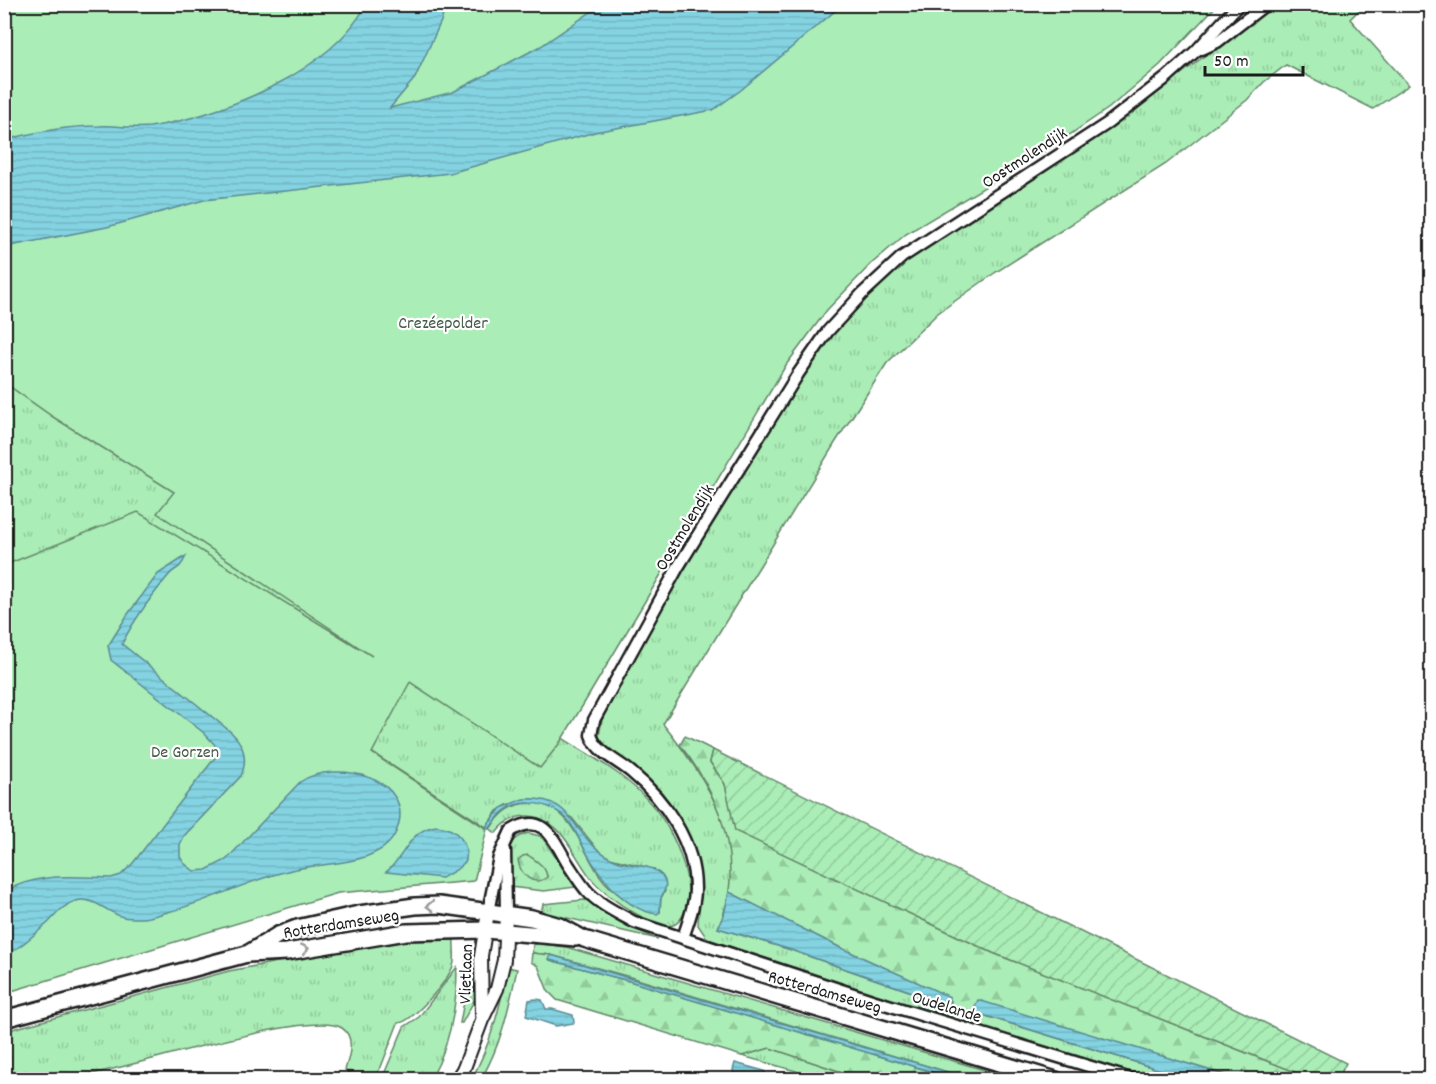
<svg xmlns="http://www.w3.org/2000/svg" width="1436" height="1084" font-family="Dekko,sans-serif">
<defs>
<pattern id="grass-tufts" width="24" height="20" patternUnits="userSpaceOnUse" patternTransform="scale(1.5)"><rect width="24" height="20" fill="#aaedb6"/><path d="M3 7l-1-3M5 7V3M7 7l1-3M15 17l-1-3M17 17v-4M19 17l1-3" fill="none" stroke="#92cb9c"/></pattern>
<pattern id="forest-firs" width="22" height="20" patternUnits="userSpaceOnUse" patternTransform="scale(1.5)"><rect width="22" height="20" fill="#aaedb6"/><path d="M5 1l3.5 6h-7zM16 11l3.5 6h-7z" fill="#92cb9c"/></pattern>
<pattern id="garden-furrows" width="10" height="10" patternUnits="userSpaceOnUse" patternTransform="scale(1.5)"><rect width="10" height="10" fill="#aaedb6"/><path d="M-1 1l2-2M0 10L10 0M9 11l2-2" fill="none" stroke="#92cb9c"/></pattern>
<pattern id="water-rules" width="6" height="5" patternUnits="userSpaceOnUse" patternTransform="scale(1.5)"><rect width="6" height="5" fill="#84d3e2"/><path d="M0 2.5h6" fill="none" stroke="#71b5c1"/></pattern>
</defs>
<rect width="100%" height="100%" fill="#fff"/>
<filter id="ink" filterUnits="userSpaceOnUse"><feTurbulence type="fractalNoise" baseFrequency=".0167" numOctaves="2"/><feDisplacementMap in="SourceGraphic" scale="12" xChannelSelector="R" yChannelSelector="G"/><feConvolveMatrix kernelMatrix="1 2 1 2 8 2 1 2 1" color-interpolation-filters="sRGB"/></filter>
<g filter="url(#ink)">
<g fill="url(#grass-tufts)" stroke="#638469" stroke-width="1.5">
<path d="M1270,5h94l-14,14 59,66 -36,24 -87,-44 -22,17 -17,18 -81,64 -170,108 -41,29 -17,12 -51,50 -52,80 -172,281c48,60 90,126 55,204l70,21 170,59 -6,12 -241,-80 -5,-3 -8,-12 2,-34 -4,-29 -9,-28 -24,-38 -20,-21 -39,-29 -4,-6 -1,-5 3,-15 13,-26c45,-83 92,-165 141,-245 31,-49 60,-102 101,-144 58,-60 133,-97 202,-143 73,-49 142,-103 211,-157z"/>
<path d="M5,368c154,103 309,207 463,310 35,23 71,45 107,68 28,17 56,34 77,59 21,23 51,88 27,116 -7,8 -18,4 -26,1 -21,-9 -41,-22 -57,-38 -22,-23 -33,-70 -71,-68 -13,1 -22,8 -29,17l-6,-4c10,-15 21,-26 41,-26 43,0 50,51 73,78 17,19 32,24 56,31l1,-14 4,-7 -3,-15 -9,-7 -43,-11 -13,-9 -25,-31 -28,-17 -14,-2 -23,6 -10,6 -11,16 -127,-83 -355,-114z"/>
<path d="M528,833l12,3 4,4 32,47 -32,4 -34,-4c-2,-20 -8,-48 18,-54z"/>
<path d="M584,900c11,1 20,12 29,18 14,9 29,15 45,21l-117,-27 2,-8z"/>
<path d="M421,937l33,1c-1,8 2,21 -1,28 -5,14 -41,57 -55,57l-17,44 -8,12h-15l-13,-9c4,-13 11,-33 -3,-42 -32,-21 -229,47 -278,51 -19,2 -40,0 -59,1v-49l224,-60 144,-27z"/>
<path d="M538,943l28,4 449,132h-44l-341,-102 -79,-22 -19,-2 1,-8z"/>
<path d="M468,960l9,1 -1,36 -14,26h-2l5,-27 1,-35z"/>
<path d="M457,967c0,39 -7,78 -26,112h-49l22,-52 15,-10z"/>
<path d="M508,967l9,2c-8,38 -16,77 -36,110l-10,1c20,-36 29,-73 37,-113z"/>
<path d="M966,1010l224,69h-39l-189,-56z"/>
<path d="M770,1048l93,31h-56l-11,-8 -54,-15z"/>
</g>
<g fill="url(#forest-firs)" stroke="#638469" stroke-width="1.5">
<path d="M685,736l28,14 -3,12 15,22 13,48 255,121 320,126h-75l-260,-78 -5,11 -23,-7 1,-3 -2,-5 -110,-50 -110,-55c6,-55 -15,-104 -49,-147z"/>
<path d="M528,855c8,6 18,11 19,22 -14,11 -27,-3 -29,-17l5,-4z"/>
<path d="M532,953l19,2 -2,3 1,2 79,21 327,98h-93l-93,-31 -28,8 -185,-56 -9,-9 -10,-25 -7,-4z"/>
</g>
<path fill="#aaedb6" stroke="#638469" stroke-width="1.5" d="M5,5h1212l-57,60 -51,43 -56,38 -147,88 -36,31 -43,45 -41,55 -203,340 -24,39 -19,24 -130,-86 -38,71 115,76 -13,52 -136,12 -333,100v-428l133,-53 234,144 -215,-143 17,-21 -121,-75 -48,-34z"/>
<path fill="url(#garden-furrows)" stroke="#638469" stroke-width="1.5" d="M713,750l633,313 -8,16h-25l-320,-126 -258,-122 -10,-47 -15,-22z"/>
<g fill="url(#water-rules)" stroke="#5a8a93" stroke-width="1.5">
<path d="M366,5h79l-3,14 -27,59 -25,30 63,-16 88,-46 60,-41h241l-101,85 -28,20 -118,22 -145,41 -246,27 -97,27 -102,20v-107c30,-8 63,-14 94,-14 17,-1 34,3 51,1 72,-12 180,-54 216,-122z"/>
<path d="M186,556c-7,16 -10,10 -18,20 -18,22 -34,43 -46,68l109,88c14,13 17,27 10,44l-57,60 -4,9v12l4,6 10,8 12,-1 20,-10 74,-78c35,-24 119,-4 96,50 -6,14 -18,20 -31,25 -27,9 -54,7 -81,15 -40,10 -77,30 -116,40 -9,2 -18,6 -27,6 -6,0 -13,0 -18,-1 -16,-4 -29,-21 -47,-16 -12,3 -20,14 -28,22 -14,12 -28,25 -43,33v-65c36,-19 67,-14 106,-13l10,-3 12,-12 84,-108 -2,-10 -11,-12 -93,-73 -3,-14 20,-32 30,-40z"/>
<path d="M523,799c50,-3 47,31 77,52 6,5 13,9 20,11 14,4 33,2 43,15 6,9 1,13 -2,21 -1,4 -1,10 -1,14l-3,2c-33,-4 -59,-40 -73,-66 -6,-10 -11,-25 -20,-32 -16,-13 -43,-19 -60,-5 -6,5 -10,12 -15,18l-3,-2 15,-19z"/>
<path d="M437,826c19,2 32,15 29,35l-10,9 -14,8 -56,-6c19,-15 23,-43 51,-46z"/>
<path d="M729,892l110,55 111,50 1,6 -1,2 -162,-56 -70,-21 6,-13z"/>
<path d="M551,955l420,124h-15l-327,-98 -79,-21 -1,-1z"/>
<path d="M536,999l6,1 4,9h6l21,6 1,8 -18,3 -30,-10 3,-16z"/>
<path d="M978,1000l260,79h-48l-217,-67z"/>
<path d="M735,1063l29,8 5,8h-34l-2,-9z"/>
</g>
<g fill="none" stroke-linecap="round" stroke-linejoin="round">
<defs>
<g id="minor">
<path d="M1202,49l15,-7 49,-38"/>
<path d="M505,850l1,64"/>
<path d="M488,912l11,-55 12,-26c33,-21 43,10 57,33 6,9 12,19 19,27 13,14 31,22 47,31l241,79 259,79"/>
<path d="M683,938c5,-16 12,-32 12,-49 0,-47 -30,-89 -64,-117 -14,-12 -34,-19 -40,-37l3,-15 84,-153 120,-193 30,-43 34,-37 40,-37 206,-134 58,-45 30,-27 43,-47"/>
</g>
<g id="tertiary">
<path d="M482,1015l-1,-59 7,-44"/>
<path d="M456,1080l8,-12 18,-48 15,-31 7,-29 2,-46"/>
</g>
<g id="secondary">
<path d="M247,954l31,-19 19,-7 62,-14 56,-8 24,-1 93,13 28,8 24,13 472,141"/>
<path d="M4,1019l243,-65 40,-2 119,-20 79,-2 91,8"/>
</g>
</defs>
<use href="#minor" stroke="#1c1c1c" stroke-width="15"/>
<use href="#tertiary" stroke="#1c1c1c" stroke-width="16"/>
<use href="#secondary" stroke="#1c1c1c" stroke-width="20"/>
<use href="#minor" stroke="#fff" stroke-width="10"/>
<use href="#tertiary" stroke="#fff" stroke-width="12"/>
<use href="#secondary" stroke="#fff" stroke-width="15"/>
</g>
<defs><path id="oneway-chevron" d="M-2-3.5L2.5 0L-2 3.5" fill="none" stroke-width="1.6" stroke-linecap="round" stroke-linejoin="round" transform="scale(1.5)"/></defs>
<g stroke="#999">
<use href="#oneway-chevron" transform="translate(430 906) rotate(179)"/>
<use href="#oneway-chevron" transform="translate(305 949) rotate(-11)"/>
</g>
</g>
<g text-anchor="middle" stroke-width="4.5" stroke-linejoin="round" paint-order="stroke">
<g font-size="18" fill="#1c1c1c" stroke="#fff">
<text transform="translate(1024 157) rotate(-33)" y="6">Oostmolendijk</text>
<text transform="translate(684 527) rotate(-59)" y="6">Oostmolendijk</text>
<text transform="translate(341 923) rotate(-9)" y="6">Rotterdamseweg</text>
<text transform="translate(465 974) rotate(-88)" y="6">Vlietlaan</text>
<text transform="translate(825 991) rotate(16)" y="6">Rotterdamseweg</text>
<text transform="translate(947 1006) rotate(17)" y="6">Oudelande</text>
</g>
<g font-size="18" fill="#475b4a" stroke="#fff">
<text x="443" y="328">Crezéepolder</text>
<text x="185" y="757">De Gorzen</text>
</g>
</g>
<rect width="1436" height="1084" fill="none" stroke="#fff" stroke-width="24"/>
<rect x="12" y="12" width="1412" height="1060" fill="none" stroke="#1c1c1c" stroke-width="2" filter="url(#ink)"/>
<path d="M1205 66v9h98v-9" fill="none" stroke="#1c1c1c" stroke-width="3"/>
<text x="1214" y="66" font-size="18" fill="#1c1c1c" stroke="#ffffff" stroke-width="4.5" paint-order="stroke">50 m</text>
</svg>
